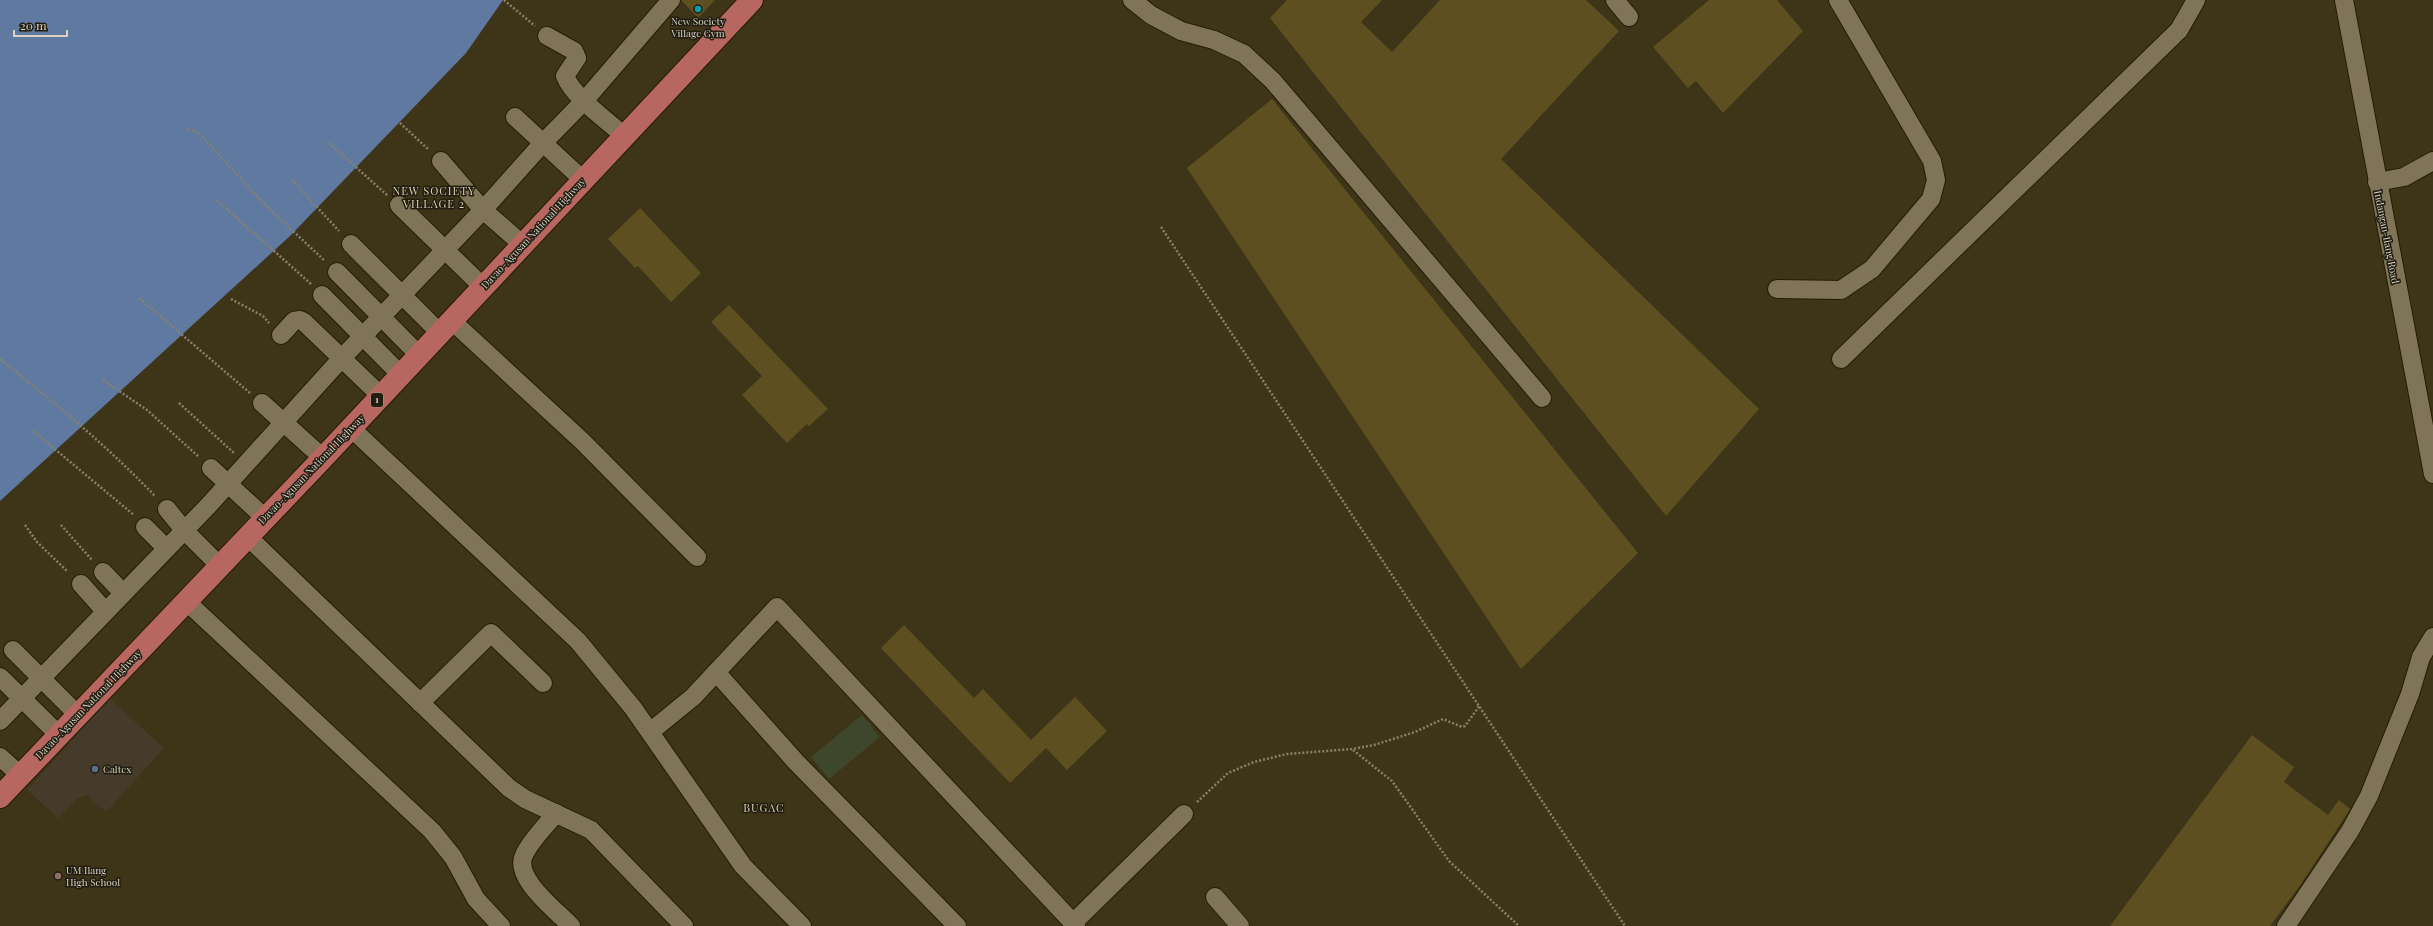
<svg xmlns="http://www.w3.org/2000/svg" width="2433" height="926" font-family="'Playfair Display',serif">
<rect width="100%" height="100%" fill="#3e3519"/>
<path fill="#463b2b" d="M110,699l54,49 -58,64 -19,-17 -11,4 -18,19 -31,-28z"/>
<path fill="#3e472c" d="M862,715l18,22 -51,42 -18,-22z"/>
<path fill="#5f79a0" d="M0,0h503l-37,53 -176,183 -290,265z"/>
<g fill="#5e4f21">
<path d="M681,0h34l-17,18z"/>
<path d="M1287,0h95l-21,22 31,30 48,-52h146l33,31 -118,128 258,250 -93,107 -396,-498z"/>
<path d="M1709,0h68l26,31 -80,82 -27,-32 -8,7 -35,-41z"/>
<path d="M1272,99l366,454 -117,116 -334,-501z"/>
<path d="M640,208l61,65 -30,29 -33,-36 -3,2 -27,-29z"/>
<path d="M729,305l99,104 -19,17 -2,-2 -20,19 -45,-48 20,-19 -51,-54z"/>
<path d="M904,625l70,73 9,-9 48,51 44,-43 32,34 -40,39 -21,-22 -36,35 -129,-135z"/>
<path d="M2252,735l42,32 -10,15 44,33 11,-15 11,9 -49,75 -31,42h-160z"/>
</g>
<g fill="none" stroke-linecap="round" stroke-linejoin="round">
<defs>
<g id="minor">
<path d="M1132,0l19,15 30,16 33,9 30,14 29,27 269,317"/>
<path d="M1615,0l14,17"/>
<path d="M2344,0l89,474"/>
<path d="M547,36l27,15 3,7 -12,18c8,21 42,44 58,59"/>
<path d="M515,117l67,62"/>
<path d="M441,161l42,49 39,34"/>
<path d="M2377,182l27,-5 29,-16"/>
<path d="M399,205l84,82"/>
<path d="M351,244l89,89"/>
<path d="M337,272l82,83"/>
<path d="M1777,289l64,1 31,-21 59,-70 5,-19 -4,-19 -94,-161"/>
<path d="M322,295l79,80"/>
<path d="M451,320l131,121 115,116"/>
<path d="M281,335l13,-14 6,-1 4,2 77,74"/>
<path d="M1841,359l338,-329 17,-30"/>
<path d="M262,403l61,55"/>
<path d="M351,428l227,213 55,67 110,158 59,60"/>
<path d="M211,468l54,50"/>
<path d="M167,509l17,21 35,35"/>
<path d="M145,527l21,21"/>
<path d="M247,536l262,252 16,11 66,31 93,96"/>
<path d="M103,572l19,20"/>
<path d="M81,584l24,27"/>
<path d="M186,601l246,230 21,26 23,42 25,27"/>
<path d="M13,650l65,65"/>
<path d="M716,672l80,90 161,164"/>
<path d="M0,677l59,58"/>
<path d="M420,703l71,-70 52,50"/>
<path d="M0,721l208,-215 133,-147 142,-149 59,-66 43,-44 86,-100"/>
<path d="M650,732l43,-35 84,-90 299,319"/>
<path d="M0,757l20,18"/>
<path d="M556,813c-10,13 -25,27 -32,42 -11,23 32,55 47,71"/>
<path d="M1215,897l25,29"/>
<path d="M1073,923l111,-109"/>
<path d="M2286,926l64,-95 19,-35 41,-102 11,-37 12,-20"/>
</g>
<path id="highway" d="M0,797l323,-339 429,-458"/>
</defs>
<use href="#minor" stroke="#251c02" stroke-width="20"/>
<use href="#highway" stroke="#251c02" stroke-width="24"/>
<g stroke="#88816a" stroke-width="2.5" stroke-dasharray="2 2" stroke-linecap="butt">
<path d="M504,0l31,26"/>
<path d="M400,123l29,27"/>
<path d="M188,129l10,3 65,71 62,58"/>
<path d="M329,143l58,52"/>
<path d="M292,180l47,51"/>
<path d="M217,200l94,84"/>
<path d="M1161,227l464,699"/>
<path d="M139,298l111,95"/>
<path d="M231,299l32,17 6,7"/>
<path d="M0,359c55,44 106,86 155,137"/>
<path d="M103,380l44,30 52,47"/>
<path d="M179,403l55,50"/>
<path d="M33,431l101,84"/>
<path d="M25,525l12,17 31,30"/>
<path d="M61,525l31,35"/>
<path d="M1353,750l39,31 57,80 70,65"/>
<path d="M1197,802l31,-29 26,-11 33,-8 65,-5 22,-4 41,-13 28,-13 19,8 3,-1 15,-21"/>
</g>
<use href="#minor" stroke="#7f7457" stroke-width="18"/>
<use href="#highway" stroke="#b86660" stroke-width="22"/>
</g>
<circle fill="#0f9aa8" stroke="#211d11" stroke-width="1.5" cx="698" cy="9" r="4"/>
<circle fill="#5c6f8a" stroke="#211d11" stroke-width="1.5" cx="95" cy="769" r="4"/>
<circle fill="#8d6e63" stroke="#211d11" stroke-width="1.5" cx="58" cy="876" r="4"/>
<g text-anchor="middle" stroke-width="3" stroke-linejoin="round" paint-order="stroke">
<rect fill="#211d11" stroke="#a19c8e" stroke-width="1" x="371" y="393" width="12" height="14" rx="3"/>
<g font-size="9" font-weight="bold" fill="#d8d3c3">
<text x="377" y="403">1</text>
</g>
<g font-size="10" fill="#d8d3c3" stroke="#211d11" text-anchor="start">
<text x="698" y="25" text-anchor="middle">New Society<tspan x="698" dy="12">Village Gym</tspan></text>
<text x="103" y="773">Caltex</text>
<text x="66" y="874">UM Ilang<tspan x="66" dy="12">High School</tspan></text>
</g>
<g font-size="10" fill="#d8d3c3" stroke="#211d11">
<text transform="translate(533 233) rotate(-47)" y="4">Davao-Agusan National Highway</text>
<text transform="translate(2387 237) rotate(79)" y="4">Indangan-Ilang Road</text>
<text transform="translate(311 469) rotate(-46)" y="4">Davao-Agusan National Highway</text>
<text transform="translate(88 704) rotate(-46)" y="4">Davao-Agusan National Highway</text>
</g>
<g font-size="11" letter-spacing="1" fill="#dcd0b0" stroke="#211d11">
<text x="434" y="195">NEW SOCIETY<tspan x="434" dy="13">VILLAGE 2</tspan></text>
<text x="764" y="812">BUGAC</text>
</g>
</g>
<path d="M14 30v6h53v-6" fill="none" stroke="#d8d3c3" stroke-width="2"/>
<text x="20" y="30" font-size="12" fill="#d8d3c3" stroke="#211d11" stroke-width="3" paint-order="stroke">20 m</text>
</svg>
